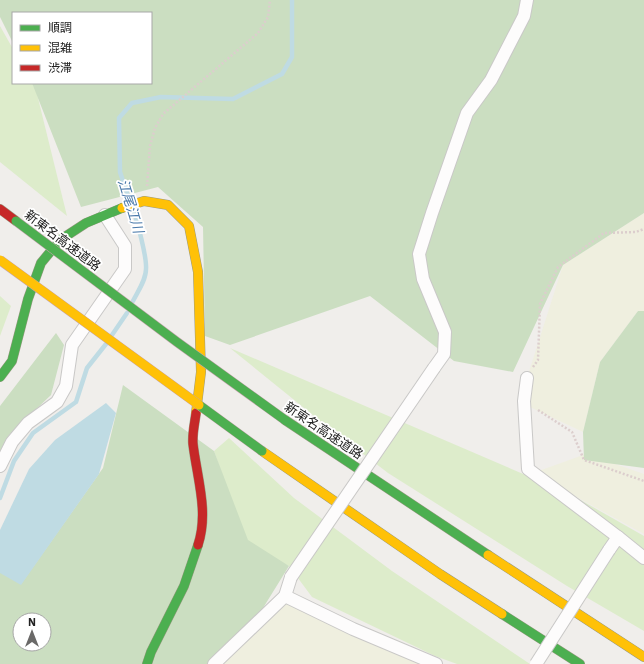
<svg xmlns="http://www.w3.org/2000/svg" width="644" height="664" font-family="'IBM Plex Sans','Noto Sans JP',sans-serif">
<rect width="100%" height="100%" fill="#f0eeeb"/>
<g fill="#efefdf">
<path d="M644,213v98h-6l-38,51 -17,70 -53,-25 -3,-29 36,-113z"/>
<path d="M586,454l58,20v60l-111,-61z"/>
<path d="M284,603l136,61h-197z"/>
</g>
<g fill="#ddeccb">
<path d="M0,26l13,23v34h19l4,7 31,126 -67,-54z"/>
<path d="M0,296l11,10 -11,30z"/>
<path d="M230,348l340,146 74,42v95l-77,-45 -179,-113 -69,-53z"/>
<path d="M229,438l65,60 98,73 138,93h-73l-22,-8 -123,-59 -23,-31 -42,-21 -33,-94z"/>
</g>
<g fill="#cbdec1" fill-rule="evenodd">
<path d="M0,0h644v213l-81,52 -50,107 -59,-11 -84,-65 -140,49 -25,-9 -2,-109 -45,-40 -77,20 -49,-124h119v-70h-138v30l-13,-26z"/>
<path d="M638,311h6v157l-60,-8 -1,-28 17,-70z"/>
<path d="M56,333l8,12 -13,50 -42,40 -9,17v-46z"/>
<path d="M123,385l91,66 34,89 41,26 -26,42 -56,56h-207v-92l21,12 82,-116zM20,620h24v24h-24z"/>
</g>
<path fill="#bfdbe3" d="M106,403l10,10 -17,61 -78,111 -21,-12v-43l29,-61 26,-29z"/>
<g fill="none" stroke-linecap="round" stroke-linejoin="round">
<g stroke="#bfdbe3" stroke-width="4.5">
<path d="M130,202l-10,-30 -1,-54 13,-15 29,-6 72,2 49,-25 10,-17v-57"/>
<path d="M133,209c4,12 14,48 13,60 0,11 -8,22 -13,32"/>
<path d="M112,335l15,-22"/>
<path d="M0,498l14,-37 19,-28 43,-31 11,-34 19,-24"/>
</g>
<defs>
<g id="street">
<path d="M434,368l10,-14 1,-22 -22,-53 -4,-25 13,-41 35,-100 24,-33 33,-64 3,-16"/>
<path d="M527,378l-3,23 4,68 90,68"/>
<path d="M0,466l12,-24 16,-19 29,-21 9,-16 6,-41 53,-76v-23l-20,-31"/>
<path d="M609,550l9,-13 26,21"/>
<path d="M285,596l68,33 83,35"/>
<path d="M214,664l71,-68 6,-19"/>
</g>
<g id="fast">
<path d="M0,377l12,-16 16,-62 13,-36 19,-23 26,-17 36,-15"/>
<path d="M285,420l203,135"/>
<path d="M502,614l78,50"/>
<path d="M147,664l4,-12 33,-66 14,-41"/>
</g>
<g id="slow">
<path d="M122,208l22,-7 24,4 21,21 9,46 3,100 -5,41"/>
<path d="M262,451l178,123 62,40"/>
<path d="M488,555l156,102"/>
</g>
<g id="jam">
<path d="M0,209l16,12"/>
<path d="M196,413c-1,9 -4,21 -3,31 4,34 16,68 5,101"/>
</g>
</defs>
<use href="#street" stroke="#c9c8c7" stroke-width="14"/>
<use href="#fast" stroke="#999a82" stroke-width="10"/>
<use href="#slow" stroke="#999a82" stroke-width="10"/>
<use href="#jam" stroke="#999a82" stroke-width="10"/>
<g stroke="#dccecd" stroke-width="2.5" stroke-dasharray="2 2" stroke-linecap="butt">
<path d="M147,186l3,-40 5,-18 8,-14 95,-81 10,-16 2,-17"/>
<path d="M533,367l5,-7 2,-56 18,-37 46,-34 32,-1 8,-3"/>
<path d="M538,410l34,22 12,28 60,21"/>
</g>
<use href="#street" stroke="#fdfcfc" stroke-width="12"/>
<use href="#fast" stroke="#4caf50" stroke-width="9"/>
<use href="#slow" stroke="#ffc107" stroke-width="9"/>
<use href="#jam" stroke="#c62828" stroke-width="9"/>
<defs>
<g id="street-bridge">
<path d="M291,577l143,-209"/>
<path d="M536,664l73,-114"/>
</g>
<g id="fast-bridge">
<path d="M16,221l161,121 108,78"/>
<path d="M199,405l63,46"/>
</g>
<path id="slow-bridge" d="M0,260l199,145"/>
</defs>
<use href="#street-bridge" stroke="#c9c8c7" stroke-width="14" stroke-linecap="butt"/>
<use href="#fast-bridge" stroke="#c5a2ac" stroke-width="10" stroke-linecap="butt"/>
<use href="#slow-bridge" stroke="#c5a2ac" stroke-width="10" stroke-linecap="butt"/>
<use href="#street-bridge" stroke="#fdfcfc" stroke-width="12"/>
<use href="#fast-bridge" stroke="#4caf50" stroke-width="9"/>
<use href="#slow-bridge" stroke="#ffc107" stroke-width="9"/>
</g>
<g text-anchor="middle" stroke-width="3.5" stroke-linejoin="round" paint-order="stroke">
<g font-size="13" fill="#222" stroke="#fff">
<text transform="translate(63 240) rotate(37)" y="5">新東名高速道路</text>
<text transform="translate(324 430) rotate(34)" y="5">新東名高速道路</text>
</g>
<g font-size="14" font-style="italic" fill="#4a7aab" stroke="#fff">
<text transform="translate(131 206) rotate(73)" y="5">江尾江川</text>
</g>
</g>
<rect x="12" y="12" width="140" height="72" fill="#ffffff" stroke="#a7a7a7"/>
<rect x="20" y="25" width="20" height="6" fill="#4caf50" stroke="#a7a7a7"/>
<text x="48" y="32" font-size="12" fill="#222222">順調</text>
<rect x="20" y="45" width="20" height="6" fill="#ffc107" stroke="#a7a7a7"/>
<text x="48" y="52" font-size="12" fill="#222222">混雑</text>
<rect x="20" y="65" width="20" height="6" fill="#c62828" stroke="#a7a7a7"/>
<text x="48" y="72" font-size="12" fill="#222222">渋滞</text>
<g transform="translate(32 632)"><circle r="19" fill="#ffffff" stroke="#a7a7a7"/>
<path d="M0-3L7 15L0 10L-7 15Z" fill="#6a6968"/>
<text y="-6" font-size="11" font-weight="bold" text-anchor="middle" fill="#222222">N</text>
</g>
</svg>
